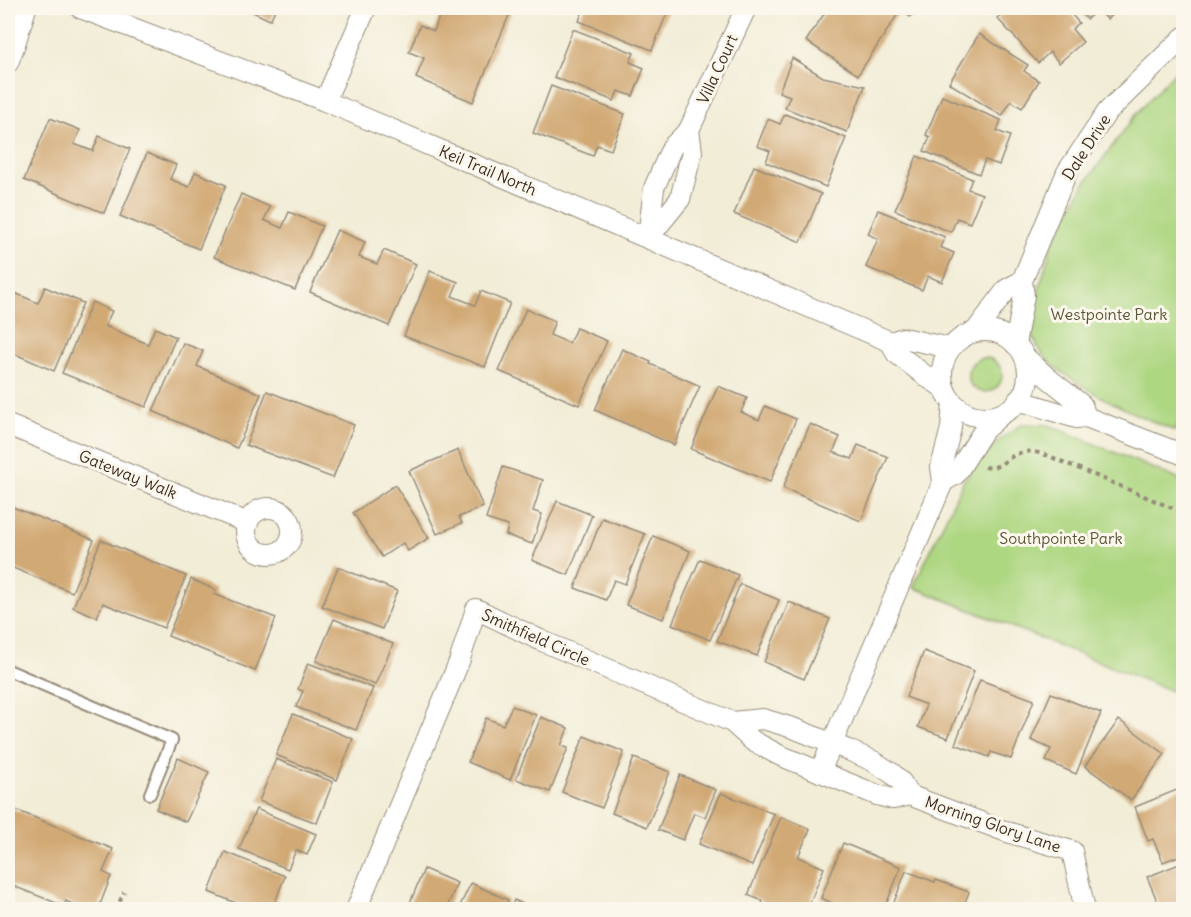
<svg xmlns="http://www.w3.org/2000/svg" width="1191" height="917" font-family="Delius,sans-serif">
<rect width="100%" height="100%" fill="#fbf7ec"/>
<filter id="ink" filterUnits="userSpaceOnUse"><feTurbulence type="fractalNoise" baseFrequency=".0167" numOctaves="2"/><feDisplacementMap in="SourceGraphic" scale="12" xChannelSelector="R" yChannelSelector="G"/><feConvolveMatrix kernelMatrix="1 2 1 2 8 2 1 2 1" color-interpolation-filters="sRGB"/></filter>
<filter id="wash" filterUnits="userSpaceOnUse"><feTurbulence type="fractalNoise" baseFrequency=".008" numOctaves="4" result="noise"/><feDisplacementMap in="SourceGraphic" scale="24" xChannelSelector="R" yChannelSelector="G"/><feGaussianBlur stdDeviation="1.35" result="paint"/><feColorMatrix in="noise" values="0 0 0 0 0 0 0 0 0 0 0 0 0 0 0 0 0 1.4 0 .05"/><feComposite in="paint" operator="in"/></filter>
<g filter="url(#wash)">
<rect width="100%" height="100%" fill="#f2edd7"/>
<g fill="#aed782" stroke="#748050" stroke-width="1.5">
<path d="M1183,63l1,349 -9,19c-36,-15 -71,-30 -103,-52 -11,-7 -21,-14 -29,-24 -7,-10 -12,-21 -13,-34l21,-74 32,-61 53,-72z"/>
<circle cx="985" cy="375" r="17"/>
<path d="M1022,424l27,1 134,56v232l-9,-21 -261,-105 51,-107 33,-38z"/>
</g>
<g id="blocks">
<g fill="#d1a974">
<path d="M244,8h32l-6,12z"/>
<path d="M424,8h88l-39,94 -57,-24 8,-20 -15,-6 11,-27 14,6 6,-17z"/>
<path d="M584,8h85l-17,42 -73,-29z"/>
<path d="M828,8h59l11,6 -40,61 -52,-34z"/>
<path d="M900,8h19l-9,9z"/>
<path d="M1008,8h58l13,15 -7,6 11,13 -24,21 -9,-11 -12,11 -41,-45z"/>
<path d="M1075,8h45l-13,11 -9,-10 -11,10z"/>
<path d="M573,29l61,24 -4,9 14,6 -11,28 -15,-5 -4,10 -60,-24z"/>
<path d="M979,34l49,31 -4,6 15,10 -17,27 -11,-7 -9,15 -53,-33z"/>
<path d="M792,58l31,19 42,9 -18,46 -62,-24 5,-12 -11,-4z"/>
<path d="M551,86l74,28 -14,36 -14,-5 -4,11 -60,-23z"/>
<path d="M942,96l59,24 -4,11 13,5 -11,29 -14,-5 -6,14 -55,-23 6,-14 -4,-2z"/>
<path d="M785,114l61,24 -20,49 -60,-25 4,-11 -13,-5 11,-27 12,5z"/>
<path d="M50,118l30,12 -6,14 19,7 6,-15 31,13 -26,64 -80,-33z"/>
<path d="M147,153l29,12 -6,14 19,8 6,-15 31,13 -27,64 -79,-33z"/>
<path d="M917,156l55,23 -4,10 14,5 -12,29 -13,-5 -6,14 -56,-22z"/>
<path d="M754,166l67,28 -20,48 -67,-28z"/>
<path d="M241,194l29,13 -6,13 18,8 7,-16 33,14 -27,64 -81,-33z"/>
<path d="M878,210l67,27 -5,10 14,6 -12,29 -14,-6 -6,14 -56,-23 12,-28 -10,-5z"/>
<path d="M337,230l28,12 -6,15 18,7 7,-14 32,14 -27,62 -79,-34z"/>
<path d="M430,271l28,11 -6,14 23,9 6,-14 29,12 -25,64 -81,-31z"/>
<path d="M45,287l38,16 -29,68 -46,-20v-61l30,13z"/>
<path d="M92,302l20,9 -7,15 43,18 7,-16 21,9 -30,70 -84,-34z"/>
<path d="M526,309l29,12 -5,14 19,8 7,-15 31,13 -28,64 -80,-34z"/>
<path d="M183,343l20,8 -6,15 64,28 -24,54 -84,-37z"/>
<path d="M622,349l29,13 -1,2 50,22 -26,59 -79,-35z"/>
<path d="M718,386l29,12 -6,14 18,8 6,-14 31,13 -26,63 -79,-33z"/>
<path d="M267,391l87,34 -21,53 -87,-33z"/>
<path d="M810,424l30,13 -7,15 19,7 6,-14 30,12 -27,64 -78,-33z"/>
<path d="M458,450l25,57 -24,10 3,6 -25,11 -28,-63z"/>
<path d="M503,467l40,13 -10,31 9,3 -10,30 -26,-9 2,-9 -22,-7z"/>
<path d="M395,485l34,53 -21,13 -5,-8 -21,14 -29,-44z"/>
<path d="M557,501l35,14 -24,60 -36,-15z"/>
<path d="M8,505l86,35 -22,52 -64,-26z"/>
<path d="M602,518l43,16 -20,50 -11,-4 -8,20 -31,-12z"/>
<path d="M653,536l37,15 -27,68 -37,-14z"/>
<path d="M101,540l85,36 -22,52 -61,-25 -6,14 -24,-10z"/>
<path d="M700,559l38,16 -28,65 -38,-16z"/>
<path d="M338,567l59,24 -15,38 -60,-23z"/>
<path d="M191,579l25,11 -2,4 62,24 -21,53 -87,-35z"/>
<path d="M740,584l39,16 -22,56 -40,-15z"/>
<path d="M789,602l41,17 -26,60 -40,-17z"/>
<path d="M334,619l59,25 -18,41 -59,-24z"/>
<path d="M924,651l50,20 -26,67 -30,-11 8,-22 -20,-8z"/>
<path d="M308,663l65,25 -17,42 -60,-23 7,-16 -5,-2z"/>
<path d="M980,680l54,20 -23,59 -20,-7 -2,5 -34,-13z"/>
<path d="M1051,693l50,20 -25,61 -30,-13 5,-12 -20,-9z"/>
<path d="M512,706l24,9 -26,65 -42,-18 18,-44 17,7z"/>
<path d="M293,714l60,25 -16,41 -61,-25z"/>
<path d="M541,717l27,11 -7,18 7,2 -18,44 -34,-13z"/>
<path d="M1119,720l46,34 -34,46 -46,-34z"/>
<path d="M584,736l40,16 -22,56 -40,-16z"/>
<path d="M178,758l31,14 -23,50 -30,-13z"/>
<path d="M634,758l36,14 -23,55 -35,-14z"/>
<path d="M276,759l57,23 -16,41 -58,-22z"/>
<path d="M680,775l36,15 -11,27 -11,-4 -11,27 -25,-10z"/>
<path d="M1184,787v67l-21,8 -10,-23 -5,2 -13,-34z"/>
<path d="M721,793l53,21 -22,52 -53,-22z"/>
<path d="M8,807l105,42 -10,23 8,4 -13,34h-12l-20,-9 -2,5 -56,-22z"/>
<path d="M256,809l60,25 -9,21 -11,-5 -8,19 -49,-20z"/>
<path d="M781,817l29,12 -12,28 26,11 -17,42h-39l-7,-4 2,-5 -15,-6z"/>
<path d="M843,843l58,24 -17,43h-36l-27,-12z"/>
<path d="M225,852l60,24 -13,34h-19l-44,-18z"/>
<path d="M1184,862v48h-23l-14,-33z"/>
<path d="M424,869l33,14 -11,27h-39z"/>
<path d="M906,871l29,11 1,-2 33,12 -7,18h-71z"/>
<path d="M471,883l37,17 -5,10h-45z"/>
<path d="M514,900l21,10h-25z"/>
</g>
</g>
</g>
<g filter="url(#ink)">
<use href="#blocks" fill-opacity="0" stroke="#968c7a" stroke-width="1.5"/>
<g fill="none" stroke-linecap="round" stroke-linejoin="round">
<defs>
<path id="lane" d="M8,670l164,70 -22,54"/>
<g id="street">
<path d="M80,8l245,93 566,241"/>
<path d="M8,63l7,-19 11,-36"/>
<path d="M325,101l41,-93"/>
<path d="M649,237l31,-38 12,-47 -3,-22"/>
<path d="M648,238l6,-50 18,-41 17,-17 57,-122"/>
<circle cx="985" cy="374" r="43"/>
<path d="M975,332l32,-43 15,-8"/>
<path d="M891,342l5,11 31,24 17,11"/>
<path d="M891,342l12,-4 47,10"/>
<path d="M1015,344l9,-48 -2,-15 45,-109 40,-60 77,-75"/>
<path d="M1024,356l24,22 34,27 4,12"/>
<path d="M1018,400l58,18 10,-1 98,38"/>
<path d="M8,425l240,98"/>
<path d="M943,482l13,-8 28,-44 19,-17"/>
<circle cx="269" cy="531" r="23"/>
<path d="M732,722l31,-3 30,9 55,22 25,11 20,13 9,9 7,12 98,37 65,19 13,59"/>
<path d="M820,772l123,-290 -2,-15 10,-39 2,-25"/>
<path d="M356,910l103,-248 17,-53 64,31 192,82 21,19 26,14 98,40 16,4 16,-4"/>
</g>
</defs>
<use href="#lane" stroke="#968c7a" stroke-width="14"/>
<use href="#street" stroke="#968c7a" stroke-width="22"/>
<g stroke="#968c7a" stroke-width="4" stroke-dasharray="4.5 4.5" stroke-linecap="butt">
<path d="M985,467c14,3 19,-7 30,-12 11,-6 23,-3 34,1l135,57"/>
<path d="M116,910l8,-18"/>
</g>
<use href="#lane" stroke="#fff" stroke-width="10"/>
<use href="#street" stroke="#fff" stroke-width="20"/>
</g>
</g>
<g text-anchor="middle" stroke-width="6" stroke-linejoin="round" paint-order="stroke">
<g font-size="16" fill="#3b2a1e" stroke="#fbf7ec">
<text transform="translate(717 69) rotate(-65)" y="6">Villa Court</text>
<text transform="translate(1086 147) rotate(-57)" y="6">Dale Drive</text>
<text transform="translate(488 170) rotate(23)" y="6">Keil Trail North</text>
<text transform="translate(128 474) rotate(22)" y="6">Gateway Walk</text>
<text transform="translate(536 637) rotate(24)" y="6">Smithfield Circle</text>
<text transform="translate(993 824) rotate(19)" y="6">Morning Glory Lane</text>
</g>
<g font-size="16" fill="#585537" stroke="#fbf7ec">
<text x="1109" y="320">Westpointe Park</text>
<text x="1061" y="544">Southpointe Park</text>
</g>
</g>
<rect width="1191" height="917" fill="none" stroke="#fbf7ec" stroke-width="30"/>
</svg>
